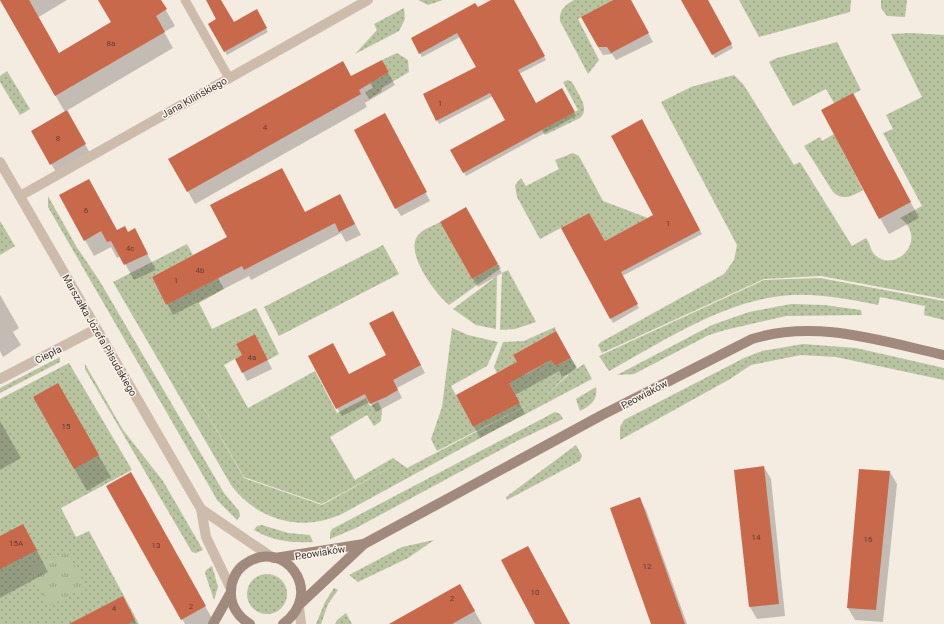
<svg xmlns="http://www.w3.org/2000/svg" width="944" height="624" font-family="Roboto,sans-serif">
<defs>
<pattern id="grass-dots" width="8" height="8" patternUnits="userSpaceOnUse"><rect width="8" height="8" fill="#b8c4a0"/><path d="M2 2h.1M6 6h.1" fill="none" stroke="#97a083" stroke-width="1.8" stroke-linecap="round"/></pattern>
<pattern id="park-tufts" width="24" height="20" patternUnits="userSpaceOnUse"><rect width="24" height="20" fill="#b8c4a0"/><path d="M3 7l-1-3M5 7V3M7 7l1-3M15 17l-1-3M17 17v-4M19 17l1-3" fill="none" stroke="#97a083"/></pattern>
</defs>
<rect width="100%" height="100%" fill="#f4ebe1"/>
<g fill="url(#grass-dots)" fill-rule="evenodd">
<path d="M418,0h25l-15,5z"/>
<path d="M574,0h39l-35,19 21,41 -11,14 -28,-53c-1,-11 5,-16 14,-21z"/>
<path d="M739,0h112l-1,12 -91,25z"/>
<path d="M881,0h26l-2,17 -18,-1 -6,-8z"/>
<path d="M404,8l1,11 -6,12 -44,23 22,-24 -3,-6z"/>
<path d="M910,33l34,2v264l-123,-23 -57,3 -162,74 -4,-8 3,-3 123,-68 10,-14 3,-15 -76,-143 30,-15 43,-12 9,9 51,81 6,-3 52,84 14,-8c4,5 4,12 9,17 21,19 54,-16 25,-37l22,-12 -39,-73 10,-4 -7,-14 36,-18 -31,-63z"/>
<path d="M837,42l24,48 -27,13 -8,-14 -33,17 -24,-44 8,-4z"/>
<path d="M397,53l11,7 1,12 -27,16 -1,4 -12,7 -4,-7 8,-4 -10,-18 15,9 11,-7 -7,-12z"/>
<path d="M7,71l23,38 -10,6 -20,-33v-6z"/>
<path d="M568,80l4,2c5,10 19,27 8,36l-35,17 -3,-5 36,-20 -15,-28z"/>
<path d="M834,134l29,56c-9,5 -20,12 -30,2l-29,-46 16,-9 2,4z"/>
<path d="M573,153l6,3 24,45 45,17 -43,23 -16,-28 -49,26 -23,-42 -2,-12 6,-7 5,8 33,-17 -4,-9z"/>
<path d="M48,196l28,50 23,34 125,213 15,18 1,5 -3,4 -20,-20 -9,-16 -160,-277z"/>
<path d="M0,221l15,25 -15,9z"/>
<path d="M440,222l32,57 26,-15 3,4 -52,37c-13,-11 -45,-52 -31,-70 5,-6 15,-9 22,-13z"/>
<path d="M187,244l6,11 -41,22 14,28 52,-27 6,11 -25,14 13,26 44,-21 23,46 -11,6 -13,-26 -19,10 6,11 -18,10 24,43 67,-37 22,42 29,-15 4,8 8,-4 4,8 -1,11 -7,5 -7,-11 -37,22 25,43 38,-22 14,10 134,-70 -104,53 -6,-12 11,-32 10,-79 16,7 30,7 -11,24 -36,20 22,41 47,-24 -18,-33 -5,3 -3,-6 9,-25 21,-1 31,-14 1,4 -43,24 12,20 26,-15 4,6 16,-8 6,9 -33,30 22,-21 18,-12 8,15 -97,51 -155,85c-40,17 -83,5 -109,-30l-118,-203zM164,339l80,138 78,27 76,-41 -76,42 -78,-27z"/>
<path d="M383,245l16,29 -120,62 -15,-29z"/>
<path d="M508,270l28,52 -21,7 -15,1 2,-57z"/>
<path d="M497,276l-1,53 -20,-4 -23,-16z"/>
<path d="M820,278l124,23v19l-20,-5 1,-9 -45,-9 -2,8c-32,-6 -64,-13 -97,-9 -61,7 -119,46 -172,75l-10,-15 165,-76z"/>
<path d="M791,304l33,1 37,5 1,5 -76,1 -61,14 -16,5 -75,39 -17,1 95,-50 37,-13z"/>
<path d="M803,344l53,4 88,20v12l-108,-23 -35,-2 -50,10 -21,14 -110,61v-13l4,-7 120,-62 18,-7z"/>
<path d="M60,357v5l-60,31v-5z"/>
<path d="M69,363l63,107 -71,38 15,29 13,-6 50,93h-139v-225z"/>
<path d="M85,364l38,66 40,51 40,69 -7,3 -4,-1 -107,-183z"/>
<path d="M596,387c2,13 -5,18 -16,24l-4,-12z"/>
<path d="M555,412l5,2 3,5 -48,23 -159,86 -26,11v-6l2,-4z"/>
<path d="M576,445l6,11 -2,5 -73,39 -1,-3z"/>
<path d="M262,525l26,8 22,2 3,7c-21,1 -40,-1 -59,-12l3,-4z"/>
<path d="M434,540l-26,18 -50,24 -9,-7 53,-28z"/>
<path d="M212,566l6,21 -4,13 -9,-27 1,-3z"/>
<circle cx="267" cy="594" r="20"/>
<path d="M334,588l4,2 -10,14 -7,20h-5l9,-22z"/>
<path d="M346,613l6,11h-17l2,-4z"/>
</g>
<path fill="url(#park-tufts)" d="M67,551l19,36 -37,19 -19,-36z"/>
<g fill="#0003">
<path d="M0,0h67l-30,18 21,36 54,-32 -13,-22h61l15,26 -11,6 9,16 -107,63 24,42 -34,19 -24,-41 33,-19z"/>
<path d="M207,0h13l13,23 23,-13 12,22 -41,23 -17,-31 8,-4z"/>
<path d="M493,0h20l33,60 -27,14 17,30 26,-14 14,26 -110,60 -14,-26 54,-29 -13,-25 -54,28 -15,-29 53,-27 -17,-31 -38,20 -10,-19z"/>
<path d="M615,0h15l23,42 -37,18 -4,-6 -9,1 -5,-8z"/>
<path d="M683,0h24l26,48 -18,10z"/>
<path d="M382,62l13,23 -30,18 2,4 -172,97 -25,-45 181,-81z"/>
<path d="M862,110l57,108 -30,16 -9,-16z"/>
<path d="M641,121l61,113 -80,42 17,32 -26,15 -51,-95 42,15 51,-27z"/>
<path d="M390,123l40,78 -29,15 -5,-8z"/>
<path d="M98,196l19,36 11,1 15,13 13,24 -22,10 -13,-24 -4,2 -6,-11 -17,9 -9,-16z"/>
<path d="M345,205l16,30 -15,7 -5,-9 -90,47 -2,-4 -76,39 -20,-38z"/>
<path d="M466,209l36,64 -24,14 -37,-64z"/>
<path d="M0,295l19,33 -6,4 8,13 -18,12 -3,-6z"/>
<path d="M397,320l28,53 -28,15 5,10 -26,14 -6,-10 -28,14 -5,-8 12,-33 38,-20z"/>
<path d="M556,332l21,37 -15,8 -3,-6 -44,24 10,19 -45,24 -23,-43 62,-33z"/>
<path d="M259,343l13,26 -25,12 -11,-22z"/>
<path d="M58,384l53,93 -24,14 -53,-93z"/>
<path d="M0,421l21,37 -21,12z"/>
<path d="M764,467l7,12 14,137 -28,3 -7,-12 -15,-136z"/>
<path d="M890,472l7,12 -14,138 -28,-2 -7,-12z"/>
<path d="M107,486l32,3 75,133 -3,2h-26z"/>
<path d="M639,498l7,12 41,114h-35z"/>
<path d="M0,537l35,10 13,25 -48,26z"/>
<path d="M460,586l22,38h-91z"/>
<path d="M122,597l15,27h-65z"/>
</g>
<g fill="#c8694b">
<path d="M0,0h29l30,53 52,-31 -13,-22h63l6,9 -11,7 9,16 -110,64z"/>
<path d="M206,0h15l13,22 23,-13 10,19 -43,24 -16,-28 8,-5z"/>
<path d="M491,0h23l31,56 -27,14 18,33 26,-15 13,24 -112,61 -13,-23 55,-30 -15,-27 -54,28 -13,-27 53,-27 -19,-34 -38,21 -8,-16 64,-35 3,4z"/>
<path d="M613,0h18l18,33 -38,20 -4,-6h-9l-17,-30z"/>
<path d="M681,0h27l24,44 -20,11z"/>
<path d="M382,60l7,12 -30,18 2,4 -174,98 -19,-33 175,-98 8,15z"/>
<path d="M853,93l58,109 -32,17 -58,-109z"/>
<path d="M67,110l19,34 -36,21 -19,-34z"/>
<path d="M385,113l42,79 -32,17 -41,-79z"/>
<path d="M642,119l58,111 -79,42 17,32 -28,15 -49,-91 28,-15 16,28 48,-26 -42,-79z"/>
<path d="M282,168l23,44 35,-18 15,30 -16,8 -4,-9 -91,47 -2,-4 -76,39 -14,-28 75,-40 -17,-32z"/>
<path d="M89,179l28,51 8,-4 3,6 7,-4 13,26 -24,11 -13,-24 -4,1 -6,-11 -17,10 -25,-46z"/>
<path d="M466,207l32,57 -26,15 -32,-57z"/>
<path d="M393,311l28,54 -28,15 5,10 -12,7 -16,7 -5,-10 -29,15 -28,-53 25,-13 16,31 37,-19 -17,-32z"/>
<path d="M556,331l15,27 -16,8 -4,-6 -42,23 11,20 -47,24 -17,-32 61,-33 -4,-7z"/>
<path d="M255,334l13,26 -26,13 -7,-14 7,-4 -6,-11z"/>
<path d="M58,383l41,72 -25,14 -41,-72z"/>
<path d="M764,466l15,138 -30,3 -15,-137z"/>
<path d="M859,469l31,2 -14,139 -29,-2z"/>
<path d="M131,472l75,134 -25,14 -75,-134z"/>
<path d="M640,497l45,127h-34l-41,-116z"/>
<path d="M23,524l14,26 -37,19v-33z"/>
<path d="M528,546l42,78h-35l-34,-64z"/>
<path d="M460,584l15,27 -23,13h-63z"/>
<path d="M123,596l12,24 -7,4h-59z"/>
</g>
<g fill="none" stroke-linecap="round" stroke-linejoin="round">
<path stroke="#cdbbac" stroke-width="9" d="M185,0l44,78"/>
<g stroke="#cdbbac" stroke-width="10">
<path d="M0,379l96,-50"/>
<path d="M299,607l2,17"/>
</g>
<g stroke="#cdbbac" stroke-width="10">
<path d="M0,162l201,347 5,28 25,52"/>
<path d="M20,196l348,-196"/>
<path d="M201,509l72,49"/>
</g>
<g stroke="#a18a7d" stroke-width="10">
<path d="M275,558l89,-14"/>
<path d="M300,604l64,-60 238,-129 150,-76c65,-20 128,2 192,16"/>
<path d="M213,624l18,-32"/>
<path d="M250,624c-12,-7 -20,-19 -19,-33 0,-10 5,-21 14,-27 39,-28 81,29 38,60"/>
</g>
</g>
<g text-anchor="middle" stroke-width="3" stroke-linejoin="round" paint-order="stroke">
<g font-size="8" fill="#5e3e33">
<text x="111" y="46">8a</text>
<text x="440" y="106">1</text>
<text x="265" y="130">4</text>
<text x="58" y="141">8</text>
<text x="86" y="213">6</text>
<text x="668" y="226">1</text>
<text x="130" y="251">4c</text>
<text x="200" y="273">4b</text>
<text x="176" y="283">1</text>
<text x="252" y="360">4a</text>
<text x="66" y="429">15</text>
<text x="756" y="540">14</text>
<text x="868" y="542">16</text>
<text x="16" y="546">15A</text>
<text x="156" y="548">13</text>
<text x="647" y="569">12</text>
<text x="535" y="595">10</text>
<text x="452" y="601">2</text>
<text x="191" y="609">2</text>
<text x="114" y="611">4</text>
</g>
<g font-size="10" fill="#3b302b" stroke="#fbf5ee">
<text transform="translate(194 97) rotate(-29)" y="4">Jana Kilińskiego</text>
<text transform="translate(100 335) rotate(60)" y="4">Marszałka Józefa Piłsudskiego</text>
<text transform="translate(48 354) rotate(-27)" y="4">Ciepła</text>
<text transform="translate(644 394) rotate(-28)" y="4">Peowiaków</text>
<text transform="translate(320 552) rotate(-9)" y="4">Peowiaków</text>
</g>
</g>
</svg>
